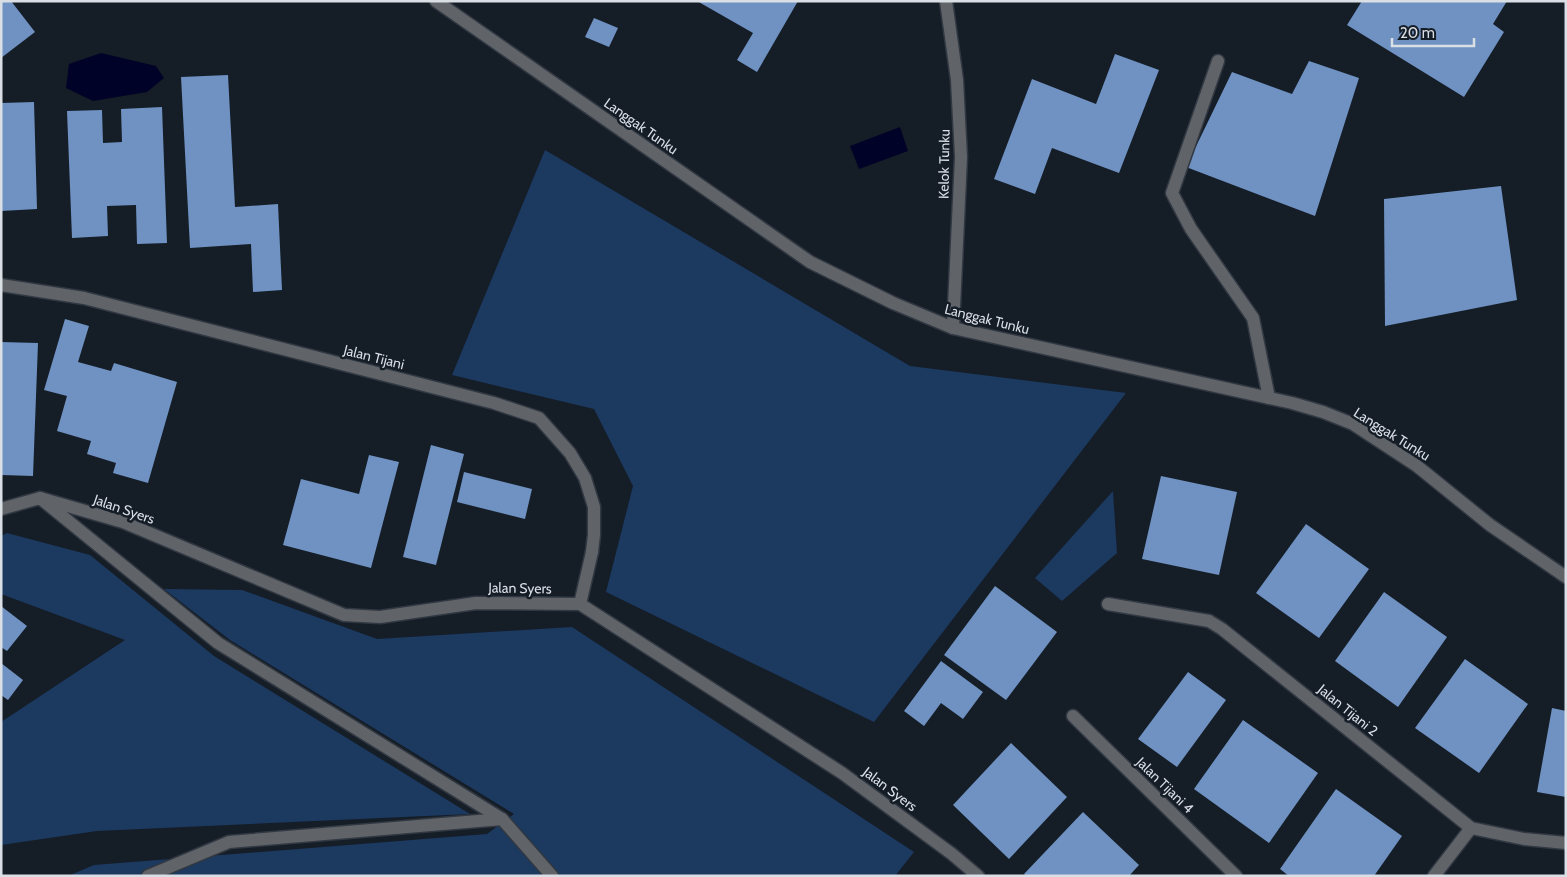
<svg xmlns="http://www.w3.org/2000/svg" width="1567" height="877" font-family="Cabin,sans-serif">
<rect width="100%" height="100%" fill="#151d27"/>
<g fill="#1c3960">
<path d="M545,150l365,216 216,27 -252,329 -268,-130 27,-106 -39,-77 -142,-34z"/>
<path d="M1113,491l4,62 -55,48 -27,-23z"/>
<path d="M7,533l83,22 124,101 256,158 -373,17 -96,14v-123l124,-82 -124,-46v-58z"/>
<path d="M164,589l78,1 135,49 195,-12 342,225 -19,24h-827l26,-11 393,-31 27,-20 -284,-174z"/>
</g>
<g fill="#000327">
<path d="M101,53l55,13 8,12 -17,14 -54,9 -27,-13 3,-24z"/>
<path d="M900,127l8,24 -49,18 -9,-23z"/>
</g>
<g fill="#6f92c2">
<path d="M1,1h10l24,31 -34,26z"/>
<path d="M697,1h101l-41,71 -20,-12 16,-27z"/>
<path d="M1362,1h145l-14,23 11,8 -40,65 -117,-72z"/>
<path d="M594,18l24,10 -9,19 -24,-10z"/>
<path d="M1115,54l44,16 -40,103 -67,-25 -17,46 -41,-15 38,-100 64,25z"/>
<path d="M1309,61l50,17 -44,138 -129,-49 46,-95 60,22z"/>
<path d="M228,75l7,132 43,-3 4,86 -29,2 -2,-48 -61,4 -9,-171z"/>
<path d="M34,102l3,107 -36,2v-108z"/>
<path d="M162,107l5,136 -30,1 -1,-39 -29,1 1,30 -36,2 -5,-127 35,-1 1,33 19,-1 -1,-33z"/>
<path d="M1501,186l16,114 -132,26 -1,-127z"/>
<path d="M65,319l24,7 -11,36 33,9 3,-8 63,19 -29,101 -35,-10 3,-10 -29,-9 4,-13 -34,-10 10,-35 -23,-6z"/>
<path d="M1,342l37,1 -5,133 -32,-1z"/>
<path d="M431,445l33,9 -28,111 -33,-8z"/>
<path d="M369,455l30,7 -28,106 -88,-23 18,-66 58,15z"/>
<path d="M464,472l68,17 -7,30 -68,-17z"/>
<path d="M1161,476l76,16 -18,83 -77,-16z"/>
<path d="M1306,524l63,45 -50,69 -63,-45z"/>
<path d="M995,586l62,46 -51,68 -62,-45z"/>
<path d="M1384,592l63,45 -49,70 -63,-46z"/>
<path d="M1,606l26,20 -20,25 -6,-4z"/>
<path d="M1465,659l63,45 -49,69 -64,-45z"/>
<path d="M941,661l42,31 -20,27 -22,-16 -17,23 -20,-15z"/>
<path d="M1,663l22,17 -15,20 -7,-5z"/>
<path d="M1188,672l38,28 -49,67 -39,-28z"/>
<path d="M1552,708l14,3v86l-29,-5z"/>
<path d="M1243,720l75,53 -49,70 -75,-54z"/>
<path d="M1011,743l56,54 -58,62 -56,-54z"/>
<path d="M1336,789l66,47 -28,40h-85l-9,-7z"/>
<path d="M1083,812l56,53 -10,11h-103l-2,-2z"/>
</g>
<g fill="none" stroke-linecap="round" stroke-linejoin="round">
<defs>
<g id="service">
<path d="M1218,61l-46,132 19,36 62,89 16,80"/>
<path d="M1,285l83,13 410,105 45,15 31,35 15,25 9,29v28l-2,17"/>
<path d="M40,498l178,145 284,176 50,57"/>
<path d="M1108,604l101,17 13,8 249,199 53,11 42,4"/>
<path d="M1073,716l163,160"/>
<path d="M148,876l81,-34 273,-23"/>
<path d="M1434,876l37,-48"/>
</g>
<g id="minor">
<path d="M946,1l11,79 4,77 -8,171"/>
<path d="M1,509l39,-11 83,24 221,93 36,2 96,-14 104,1 262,169 110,81 26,22"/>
<path d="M580,604l12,-52"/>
</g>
<path id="tertiary" d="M436,1l374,261 83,41 60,25 339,75 31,9 30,12 64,42 73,59 76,52"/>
</defs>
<use href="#service" stroke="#313842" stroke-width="15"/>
<use href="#minor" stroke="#313842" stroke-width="15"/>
<use href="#tertiary" stroke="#313842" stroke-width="15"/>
<use href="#service" stroke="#606469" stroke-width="12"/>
<use href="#minor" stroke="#606469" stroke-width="12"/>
<use href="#tertiary" stroke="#606469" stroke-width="12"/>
</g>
<g text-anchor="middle" stroke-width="5" stroke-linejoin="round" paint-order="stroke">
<g font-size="14" fill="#dadfe6" stroke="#151d27">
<text transform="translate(641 126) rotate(35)" y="5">Langgak Tunku</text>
<text transform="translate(944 164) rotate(-89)" y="5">Kelok Tunku</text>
<text transform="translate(987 319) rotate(14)" y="5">Langgak Tunku</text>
<text transform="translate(374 357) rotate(14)" y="5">Jalan Tijani</text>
<text transform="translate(1392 434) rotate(32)" y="5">Langgak Tunku</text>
<text transform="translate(124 509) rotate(19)" y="5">Jalan Syers</text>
<text transform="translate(520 588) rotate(1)" y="5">Jalan Syers</text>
<text transform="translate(1348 710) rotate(39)" y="5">Jalan Tijani 2</text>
<text transform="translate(1165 785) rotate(44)" y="5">Jalan Tijani 4</text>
<text transform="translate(890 789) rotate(37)" y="5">Jalan Syers</text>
</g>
</g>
<rect width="1567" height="877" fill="none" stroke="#dadfe6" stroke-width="5"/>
<path d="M1392 38v8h82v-8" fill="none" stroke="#dadfe6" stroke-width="2.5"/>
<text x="1400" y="38" font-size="15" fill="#dadfe6" stroke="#151d27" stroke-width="4" paint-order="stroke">20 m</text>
</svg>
